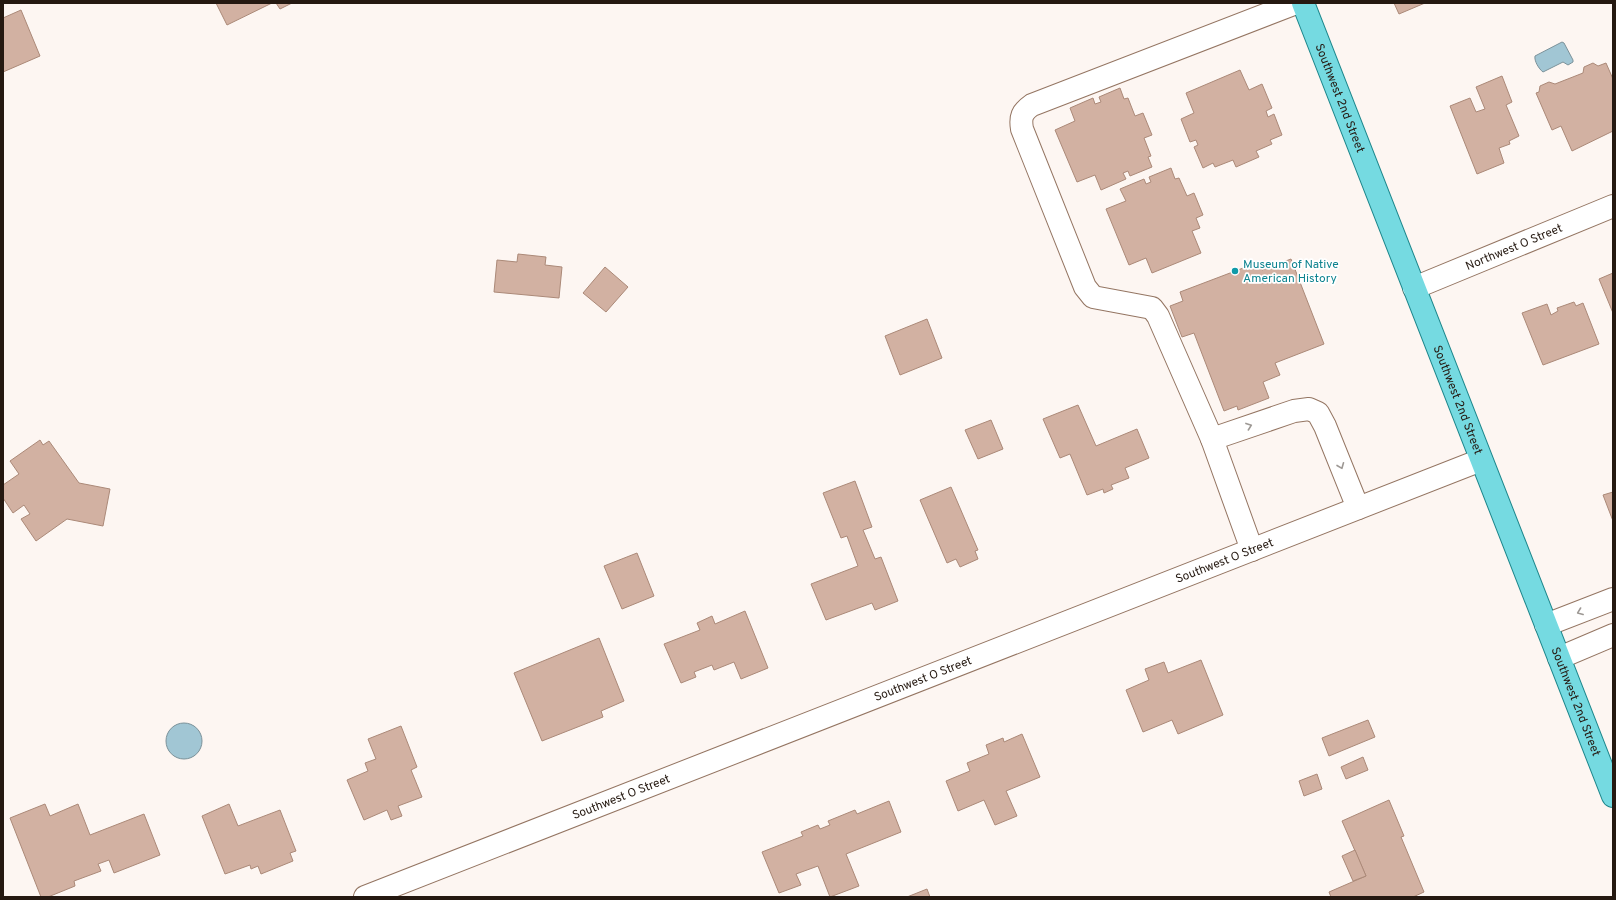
<svg xmlns="http://www.w3.org/2000/svg" width="1616" height="900" font-family="Overpass,sans-serif">
<rect width="100%" height="100%" fill="#fdf6f2"/>
<g fill="#a1c6d4" stroke="#7c929a">
<path d="M1562,42l2,1 9,17v2l-5,3 -5,-3 -20,10c-4,-3 -9,-11 -8,-16z"/>
<circle cx="184" cy="741" r="18"/>
</g>
<g fill="#d2b1a2" stroke="#ab8978">
<path d="M216,3h56l-45,22z"/>
<path d="M276,3h16l-12,6z"/>
<path d="M1394,3h31l-26,11z"/>
<path d="M21,10l19,46 -37,16v-54z"/>
<path d="M1593,63l5,3 8,-3 7,16v52l-41,20 -11,-25 -9,4 -16,-37 3,-1 1,-6 9,-4 6,2 28,-11 1,-6z"/>
<path d="M1240,70l9,20 13,-6 10,24 -6,3 2,6 6,-3 8,21 -12,5 2,4 -16,7 3,6 -23,10 -3,-7 -18,7 -2,-4 -10,5 -9,-21 4,-2 -2,-5 -6,2 -9,-23 13,-6 -8,-20z"/>
<path d="M1502,76l10,26 -6,3 13,31 -10,5 1,3 -11,4 5,15 -27,11 -27,-68 20,-8 6,14 9,-3 -9,-22z"/>
<path d="M1120,88l4,11 4,-1 7,18 8,-3 9,22 -8,3 7,18 -3,1 4,10 -22,9 -2,-5 -5,2 3,6 -25,11 -6,-15 -18,7 -22,-52 20,-9 -5,-13 23,-10 2,6 6,-2 -2,-5z"/>
<path d="M1171,168l4,11 4,-1 8,18 7,-3 9,22 -7,3 4,10 -8,3 9,22 -49,20 -6,-15 -17,7 -23,-56 20,-8 -6,-12 24,-10 2,5 5,-2 -2,-5z"/>
<path d="M518,254l28,3 -1,8 17,2 -3,31 -65,-6 3,-32 20,2z"/>
<path d="M1291,259l33,85 -49,19 5,12 -17,7 6,16 -31,12 -1,-4 -13,5 -30,-78 -12,4 -12,-31 13,-5 -3,-9 79,-30 3,8z"/>
<path d="M605,267l23,20 -22,25 -23,-19z"/>
<path d="M1613,273v40l-14,-34z"/>
<path d="M1574,302l2,4 7,-3 16,41 -56,21 -21,-52 25,-9 4,11 7,-4 -1,-3z"/>
<path d="M927,319l15,39 -42,17 -15,-39z"/>
<path d="M1078,405l18,41 41,-17 12,29 -24,10 4,10 -18,7 2,4 -9,4 -1,-4 -16,6 -17,-41 -10,4 -17,-39z"/>
<path d="M991,420l12,29 -25,10 -13,-29z"/>
<path d="M40,440l3,5 6,-4 30,42 31,6 -7,37 -36,-7 -31,22 -15,-22 9,-5 -6,-9 -11,8 -10,-15v-13l16,-11 -9,-13z"/>
<path d="M855,481l17,46 -9,3 12,29 6,-2 17,44 -23,9 -3,-7 -46,17 -15,-36 47,-18 -11,-30 -6,2 -18,-45z"/>
<path d="M951,487l27,63 -3,1 3,8 -18,8 -4,-8 -9,4 -27,-63z"/>
<path d="M1613,492v29l-10,-26z"/>
<path d="M637,553l17,43 -32,13 -18,-43z"/>
<path d="M745,611l23,57 -27,11 -7,-17 -20,8 -2,-5 -18,7 2,5 -15,6 -17,-39 36,-14 -3,-7 15,-7 3,8z"/>
<path d="M599,638l25,63 -23,10 2,6 -61,24 -28,-68z"/>
<path d="M1201,660l22,55 -45,19 -6,-14 -29,12 -17,-42 23,-10 -4,-11 19,-7 4,11z"/>
<path d="M1368,720l7,17 -46,19 -7,-18z"/>
<path d="M401,726l16,41 -6,3 11,27 -24,9 4,10 -11,4 -4,-10 -23,10 -17,-40 21,-9 -3,-8 11,-4 -8,-20z"/>
<path d="M1022,734l18,43 -34,14 11,25 -22,9 -11,-25 -26,11 -12,-30 24,-10 -3,-8 22,-9 -3,-9 17,-7 1,4z"/>
<path d="M1363,757l5,13 -22,9 -5,-12z"/>
<path d="M1317,774l5,15 -18,7 -5,-15z"/>
<path d="M1389,800l15,36 -3,1 23,55 -11,5h-82l-2,-5 37,-16 -24,-55z"/>
<path d="M889,801l12,31 -55,22 13,32 -29,11 -12,-31 -22,8 5,11 -22,8 -17,-41 41,-16 -2,-4 17,-7 2,4 10,-4 -2,-4 27,-11 2,4z"/>
<path d="M45,804l5,12 28,-12 12,31 54,-21 16,41 -46,18 -5,-13 -11,4 3,7 -27,10 1,5 -27,11h-7l-31,-79z"/>
<path d="M229,804l9,22 42,-16 16,41 -6,2 3,8 -32,13 -3,-8 -7,3 -1,-4 -25,9 -23,-58z"/>
<path d="M1355,850l11,26 -13,5 -11,-25z"/>
<path d="M927,889l3,8h-23z"/>
</g>
<g fill="none" stroke-linecap="round" stroke-linejoin="round">
<defs>
<g id="minor">
<path id="s1" d="M1414,288l199,-82"/>
<path d="M1212,439l82,-28 15,-2 9,4 7,13 33,82"/>
<path d="M1252,550l-40,-111 -54,-123 -6,-8 -59,-11 -8,-10 -63,-158c-2,-12 0,-17 10,-24l264,-102"/>
<path d="M1546,625l67,-26"/>
<path d="M1559,658l54,-23"/>
<path id="s2" d="M365,897l1116,-437"/>
</g>
<g id="major">
<path id="s3" d="M1303,3l310,793"/>
</g>
</defs>
<use href="#minor" stroke="#947562" stroke-width="24"/>
<use href="#major" stroke="#1d868b" stroke-width="24"/>
<use href="#minor" stroke="#fff" stroke-width="22"/>
<use href="#major" stroke="#75dae1" stroke-width="22"/>
</g>
<defs><path id="oneway-chevron" d="M-2-3.5L2.5 0L-2 3.5" fill="none" stroke-width="1.6" stroke-linecap="round" stroke-linejoin="round"/></defs>
<g stroke="#9d9894">
<use href="#oneway-chevron" transform="translate(1249 426) rotate(-20)"/>
<use href="#oneway-chevron" transform="translate(1341 466) rotate(68)"/>
<use href="#oneway-chevron" transform="translate(1580 612) rotate(159)"/>
</g>
<circle fill="#0f9aa8" stroke="#fff" stroke-width="1.5" cx="1235" cy="271" r="4"/>
<g text-anchor="middle" stroke-width="3.5" stroke-linejoin="round" paint-order="stroke">
<g font-size="12" fill="#251911" stroke="#fff">
<text dy="4" stroke="none"><textPath href="#s3" startOffset="102">Southwest 2nd Street</textPath></text>
<text dy="4" stroke="none"><textPath href="#s1" startOffset="108">Northwest O Street</textPath></text>
<text dy="4" stroke="none"><textPath href="#s3" startOffset="426">Southwest 2nd Street</textPath></text>
<text dy="4" stroke="none"><textPath href="#s2" startOffset="923">Southwest O Street</textPath></text>
<text dy="4" stroke="none"><textPath href="#s2" startOffset="599">Southwest O Street</textPath></text>
<text dy="4" stroke="none"><textPath href="#s3" startOffset="750">Southwest 2nd Street</textPath></text>
<text dy="4" stroke="none"><textPath href="#s2" startOffset="275">Southwest O Street</textPath></text>
</g>
<g font-size="12" fill="#0d838f" stroke="#fff" text-anchor="start">
<text x="1243" y="268">Museum of Native<tspan x="1243" dy="14">American History</tspan></text>
</g>
</g>
<rect width="1616" height="900" fill="none" stroke="#251911" stroke-width="8"/>
</svg>
